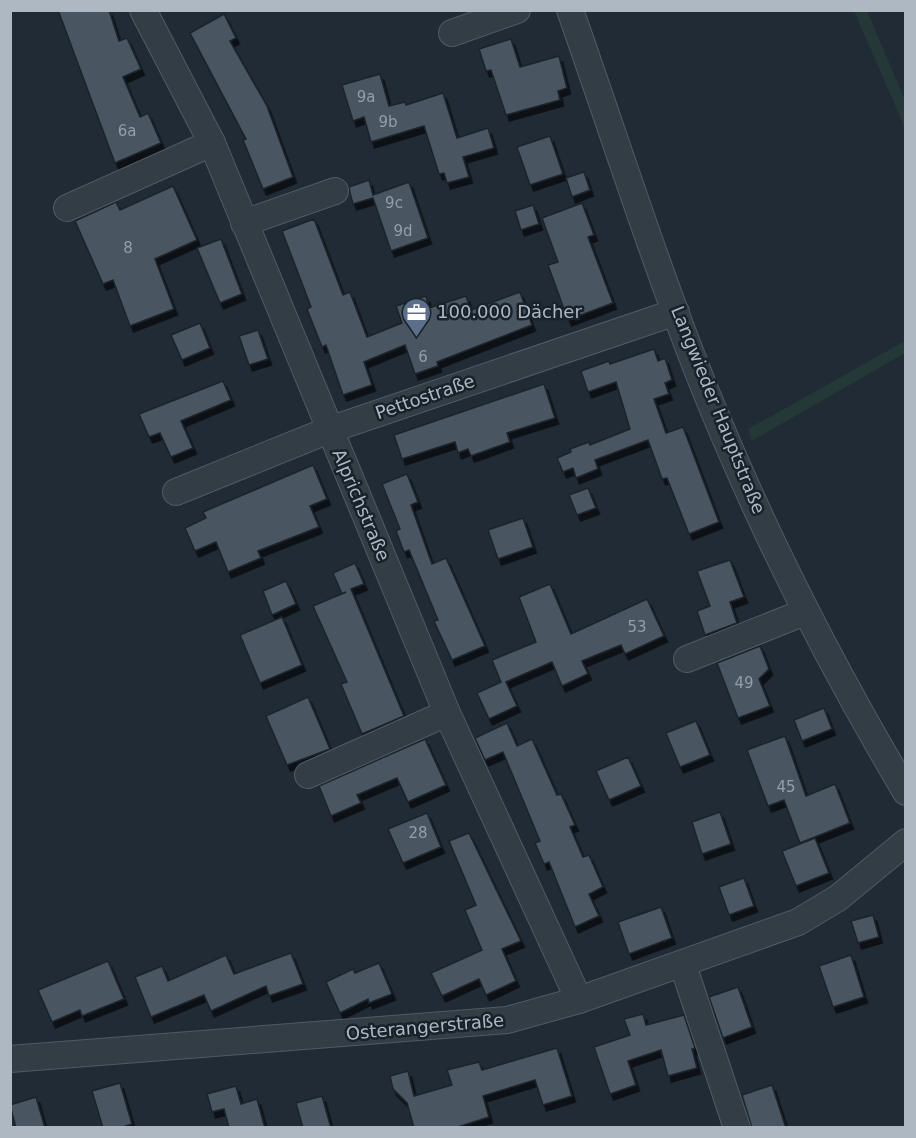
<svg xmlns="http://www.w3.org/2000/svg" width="916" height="1138" font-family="'DejaVu Sans',sans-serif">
<defs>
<filter id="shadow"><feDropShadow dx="3.5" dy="6" stdDeviation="0" flood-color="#0009"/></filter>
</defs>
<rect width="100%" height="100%" fill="#202b35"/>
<g fill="#233837">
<path d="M854,11h13l38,89v28z"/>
<path d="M905,341v12l-153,88 -4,-12z"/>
</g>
<g fill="#485561" stroke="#1b242c" stroke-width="1.5" filter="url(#shadow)">
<path d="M58,10h51l10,31 8,-3 14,31 -18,8 17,40 8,-4 13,30 -46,20z"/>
<path d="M224,14l12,24 -6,3 37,65 26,71 -30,12 -20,-49 3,-1 -56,-106z"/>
<path d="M511,39l9,28 39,-11 8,32 -9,3 2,9 -54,15 -15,-45 -5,1 -7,-22z"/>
<path d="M380,74l9,32 16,-4 1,3 37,-12 14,45 31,-10 6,20 -31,9 6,20 -22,6 -3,-10 -5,1 -15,-48 -53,16 -7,-25 -11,4 -11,-36z"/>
<path d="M550,136l13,38 -33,11 -13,-38z"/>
<path d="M584,172l6,18 -18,7 -6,-19z"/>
<path d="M369,180l4,15 36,-13 19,56 -37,13 -18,-53 -20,6 -3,-11 -1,-6z"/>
<path d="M173,186l24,54 -42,19 19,50 -44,17 -17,-46 -10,4 -28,-63 41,-19 4,8z"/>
<path d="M582,203l12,32 -6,2 25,66 -45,17 -20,-55 10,-3 -16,-44z"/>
<path d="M533,205l6,19 -18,6 -6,-19z"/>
<path d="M314,219l29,76 7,-3 17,45 35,-14 -6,-17 30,-10 3,12 37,-12 5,14 49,-18 12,33 -95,37 1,4 -23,8 -10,-29 -41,17 8,23 -29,10 -17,-50 -4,2 -15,-38 4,-2 -29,-76z"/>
<path d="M221,239l21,55 -22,9 -23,-55z"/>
<path d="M200,323l10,25 -28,12 -11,-25z"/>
<path d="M258,330l10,29 -19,6 -10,-29z"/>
<path d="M654,349l4,12 7,-3 7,22 -7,3 4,11 -15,5 12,34 17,-6 36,95 -30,12 -22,-56 -5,1 -14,-39 -53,20 3,9 -22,9 -3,-10 -10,4 -6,-14 14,-6 -1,-3 19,-7 1,3 40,-16 -14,-47 -28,10 -7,-21 28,-10 1,3z"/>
<path d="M223,381l8,19 -50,21 12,27 -22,9 -11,-24 -11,4 -10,-23z"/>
<path d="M544,384l11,34 -48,15 3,9 -39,14 -3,-7 -10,4 -3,-11 -53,17 -8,-24z"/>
<path d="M313,465l14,34 -17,7 9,21 -61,24 3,7 -33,14 -12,-30 -21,9 -10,-23 21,-10 -3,-6z"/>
<path d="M407,474l11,28 -7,3 21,59 14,-6 39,88 -33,14 -18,-39 4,-1 -29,-70 -5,2 -8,-21 4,-2 -18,-45z"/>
<path d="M588,488l8,20 -19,7 -8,-20z"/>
<path d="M523,518l10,29 -35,12 -10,-29z"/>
<path d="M730,560l14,37 -14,5 7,21 -32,12 -8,-24 13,-5 -13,-35z"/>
<path d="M355,563l9,21 -13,5 53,127 -42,18 -21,-50 6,-2 -34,-76 33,-14 -4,2 -9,-21z"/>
<path d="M286,581l10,23 -24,11 -9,-24z"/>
<path d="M550,584l21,50 76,-35 17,37 -39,18 -4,-9 -39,16 6,13 -26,12 -10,-24 -46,20 11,24 -28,13 -12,-26 24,-11 -9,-22 44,-18 -17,-45z"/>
<path d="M282,617l20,48 -42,18 -20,-48z"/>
<path d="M760,646l9,23 -10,10 11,27 -32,12 -21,-55z"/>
<path d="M308,697l22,52 -43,16 -21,-49z"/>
<path d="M824,708l8,21 -30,12 -8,-21z"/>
<path d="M696,721l14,34 -30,12 -14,-34z"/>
<path d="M507,723l10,23 15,-7 25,56 4,-1 14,31 -5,2 13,30 6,-2 14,32 -14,7 10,22 -24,11 -26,-65 -5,2 -9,-21 5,-2 -37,-89 -18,8 -10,-22z"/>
<path d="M785,736l21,60 29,-12 15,39 -50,20 -16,-43 -16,6 -21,-56z"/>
<path d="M425,739l21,46 -38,17 -11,-24 -40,17 4,8 -30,13 -12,-30z"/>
<path d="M628,757l13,29 -32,14 -13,-29z"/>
<path d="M720,812l11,32 -29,10 -10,-32z"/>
<path d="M427,813l14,34 -38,16 -15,-34z"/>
<path d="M469,833l52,108 -19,8 14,32 -30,14 -7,-16 -37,17 -11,-23 51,-23 -17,-40 11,-5 -27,-64z"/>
<path d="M815,838l14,35 -33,13 -14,-35z"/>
<path d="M744,878l10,28 -25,9 -10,-28z"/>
<path d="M661,907l11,31 -43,16 -11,-32z"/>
<path d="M873,915l6,22 -21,6 -7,-22z"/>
<path d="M291,953l12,31 -34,12 -3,-10 -55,25 -7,-16 -53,22 -16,-40 27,-11 6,15 58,-26 8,19z"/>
<path d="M851,955l13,42 -31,10 -14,-41z"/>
<path d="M108,961l16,38 -42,17 -2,-6 -28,12 -14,-32z"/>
<path d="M379,963l13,31 -23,9 -1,-4 -28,14 -14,-31 27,-13 2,4z"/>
<path d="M738,987l14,40 -29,11 -14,-41z"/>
<path d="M643,1014l3,11 38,-10 11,33 -3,1 5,19 -29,8 -7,-26 -33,11 8,24 -26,9 -16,-47 36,-12 -6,-16z"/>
<path d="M557,1048l15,48 -29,9 -8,-25 -52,16 6,21 -34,11h-41l-7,-25 -14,-14 -3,-13 18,-5 6,25 38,-11 -5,-15 32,-8 3,8z"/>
<path d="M120,1083l12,41 -12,4h-17l-11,-37z"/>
<path d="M772,1085l14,43h-34l-10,-33z"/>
<path d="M236,1086l5,18 16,-5 8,29h-36l-5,-19 -12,3 -5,-18z"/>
<path d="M322,1096l9,32h-28l-7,-25z"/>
<path d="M36,1097l9,31h-29l-6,-23z"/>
</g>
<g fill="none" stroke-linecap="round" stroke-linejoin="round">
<defs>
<g id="minor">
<path d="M143,10l69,133 235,570 132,287"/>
<path d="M570,10c52,147 98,297 160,439 51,119 110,232 176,343"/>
<path d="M452,33l65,-23"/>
<path d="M67,208l145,-65"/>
<path d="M244,223l91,-32"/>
<path d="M176,492l153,-62 347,-118"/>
<path d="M687,659l118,-47"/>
<path d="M308,775l139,-62"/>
<path d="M683,965l54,163"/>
<path d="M10,1059l497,-39 72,-20 219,-78 40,-24 68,-56"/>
</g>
</defs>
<use href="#minor" stroke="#515b64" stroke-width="28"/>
<use href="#minor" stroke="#333d46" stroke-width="26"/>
</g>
<defs>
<symbol id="office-pin" viewBox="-11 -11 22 30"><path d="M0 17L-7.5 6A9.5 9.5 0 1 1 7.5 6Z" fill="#5c6f8a" stroke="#19222a"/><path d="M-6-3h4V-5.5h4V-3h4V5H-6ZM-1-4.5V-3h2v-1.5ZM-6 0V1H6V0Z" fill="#fff"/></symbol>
</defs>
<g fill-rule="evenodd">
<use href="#office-pin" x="400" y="296" width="33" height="45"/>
</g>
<g text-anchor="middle" stroke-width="5" stroke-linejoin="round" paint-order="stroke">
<g font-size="15" fill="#949faa">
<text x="366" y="102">9a</text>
<text x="388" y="127">9b</text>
<text x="127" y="136">6a</text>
<text x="394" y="208">9c</text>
<text x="403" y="236">9d</text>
<text x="128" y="253">8</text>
<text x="423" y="362">6</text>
<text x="637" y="632">53</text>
<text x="744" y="688">49</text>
<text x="786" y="792">45</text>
<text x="418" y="838">28</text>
</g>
<g font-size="18" fill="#adb8c3" stroke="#19222a" text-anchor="start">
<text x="437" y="318">100.000 Dächer</text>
</g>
<g font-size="18" fill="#adb8c3" stroke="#19222a">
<text transform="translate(425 397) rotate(-19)" y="6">Pettostraße</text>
<text transform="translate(718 410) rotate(68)" y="6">Langwieder Hauptstraße</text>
<text transform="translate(361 505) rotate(67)" y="6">Alprichstraße</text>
<text transform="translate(425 1027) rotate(-5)" y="6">Osterangerstraße</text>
</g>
</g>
<rect width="916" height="1138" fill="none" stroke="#adb8c3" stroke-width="24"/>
</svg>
